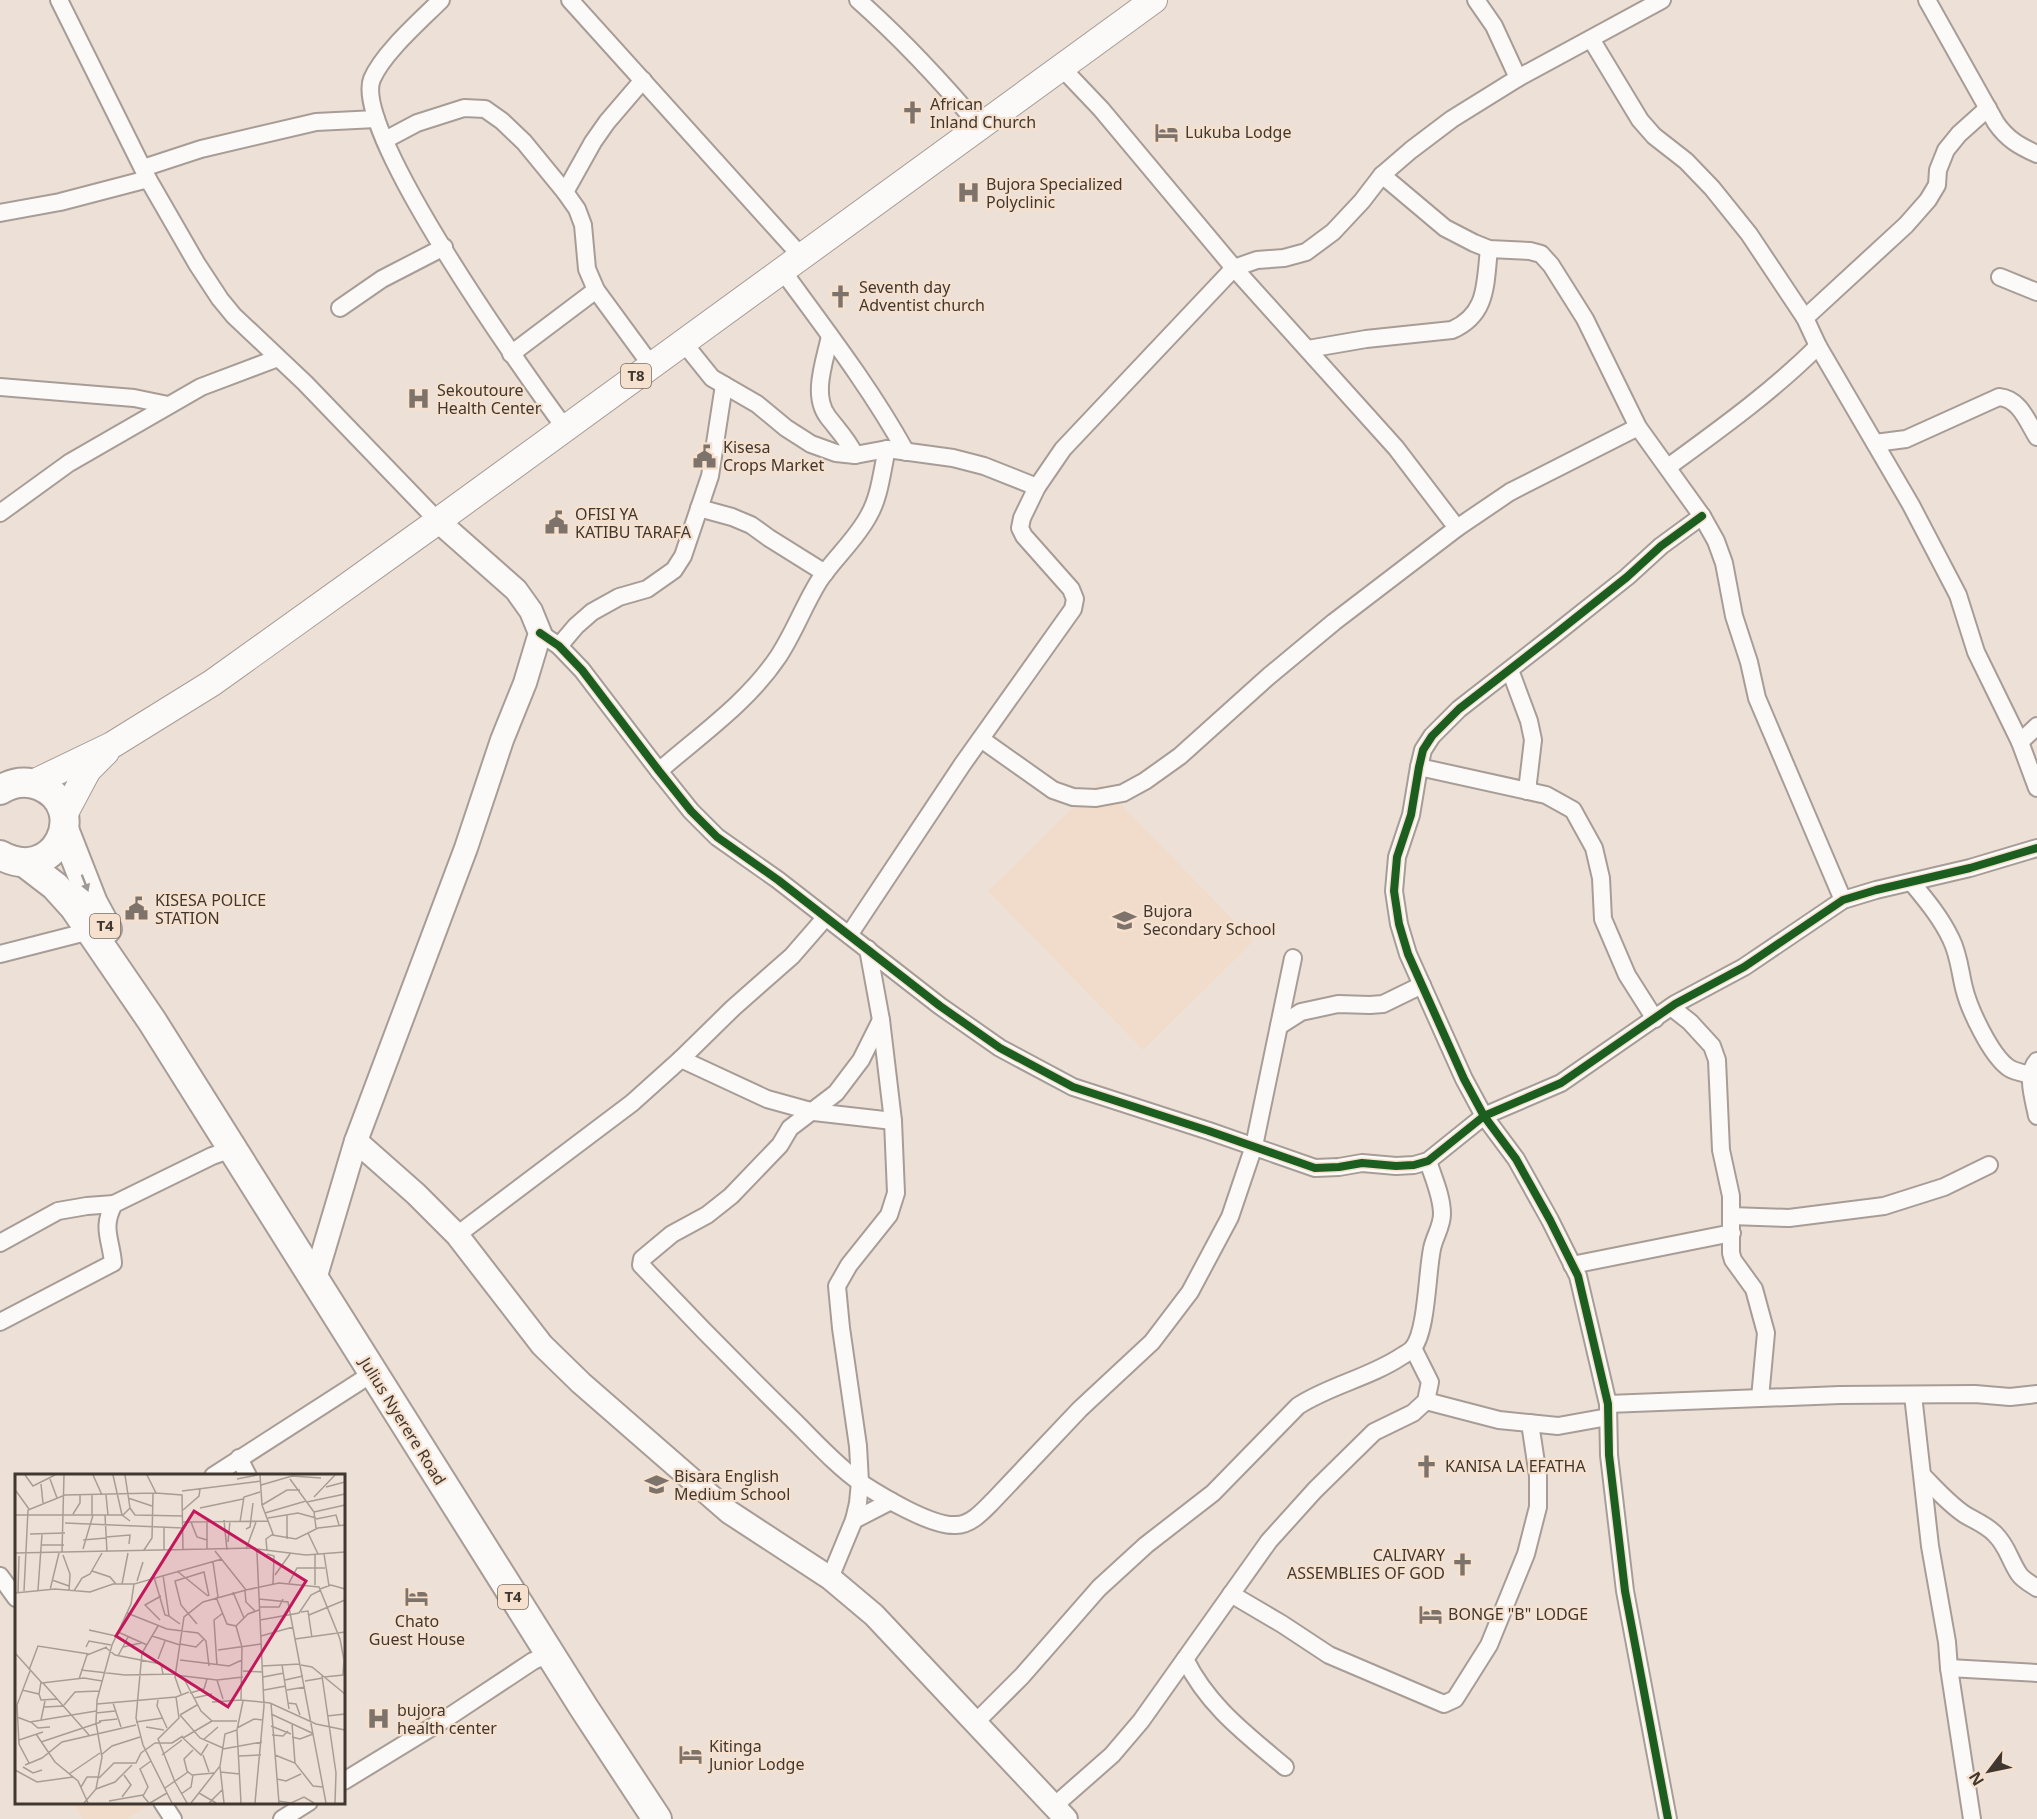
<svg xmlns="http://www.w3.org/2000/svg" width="2037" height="1819" font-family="'Noto Sans',sans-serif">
<rect width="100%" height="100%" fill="#ede1d7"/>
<g fill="#f1dccb">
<path d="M1099,782l155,159 -111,109 -155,-159z"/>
<path d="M73,1803h79l-25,16h-44z"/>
</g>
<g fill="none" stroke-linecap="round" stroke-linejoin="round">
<defs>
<g id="street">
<path d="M59,0l89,179 49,85 23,35 14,17 71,67 133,138"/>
<path d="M441,0c-20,20 -58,53 -69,79 -21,52 156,299 193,349"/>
<path d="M570,0l231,256"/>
<path d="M858,0c44,39 84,82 122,127"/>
<path d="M1476,0l18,26 24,52"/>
<path d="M1927,0l69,123c11,16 23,23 41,31"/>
<path d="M1591,39l49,81 14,16 32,25 26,27 37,46 56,84 13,28 93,159 47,90 18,57 44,90 17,46"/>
<path d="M1062,68l39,41 133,159 162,180 61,80"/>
<path d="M385,140l32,-17 47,-15 21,1 17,12 22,21 41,50 12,17 6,16 4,44 9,21 55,75"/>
<path d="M143,168l58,-19 115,-27 60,-3"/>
<path d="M1382,175l63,53 29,15 15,6 41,2 11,3 10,11 34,54 53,108 64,89 14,25 8,22 10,53 15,46 8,36 86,202"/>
<path d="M565,192l28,-50 14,-20 36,-42"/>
<path d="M0,213l60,-11 88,-23"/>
<path d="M782,270c43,59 88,117 124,182"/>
<path d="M2000,277l37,15"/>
<path d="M340,308l42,-29 62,-32"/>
<path d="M1805,318l101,-93 22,-25 9,-15 1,-15 8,-20 13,-16 29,-26"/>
<path d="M830,336c-5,25 -19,59 -2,81 10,13 20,23 27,38"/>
<path d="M683,342l29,36 45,26 29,24 25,16 25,9 19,2 32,-6 66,9 31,8 53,21"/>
<path d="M1308,349l58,-10 86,-9c36,-16 33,-46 37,-81"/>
<path d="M511,354l85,-64"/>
<path d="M0,387l134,11 34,7"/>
<path d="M1875,443l31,-4 93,-42c21,2 28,24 38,40"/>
<path d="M1668,467c52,-38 105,-76 150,-121"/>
<path d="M699,508l33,9 19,8 18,13 56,35"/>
<path d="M0,513l69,-50 132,-76 77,-29"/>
<path d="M540,633l19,13 23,24 77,101 32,40 26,26 61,43 162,126 60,42 73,39 136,44 106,37 24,-1 23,-4 34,3 18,-1 14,-4 56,-45 77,-33 114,-79 69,-37 99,-67 33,-10 94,-22 67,-20"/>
<path d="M559,646l17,-20 16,-14 27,-15 28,-8 27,-19 9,-14 27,-80 14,-91"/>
<path d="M1510,670l19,51 4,19 -6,51"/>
<path d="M981,739l72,51 20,7 23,1 27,-5 22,-12 35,-25 89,-80 65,-54 123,-94 53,-36 128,-65"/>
<path d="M2020,742l17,-16"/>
<path d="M1419,767l127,28 27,15 21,38 7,30 2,41 24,56 28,44"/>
<path d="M659,771c41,-36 88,-68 119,-114 16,-24 26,-52 41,-76 15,-23 37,-41 50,-66 11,-19 13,-45 18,-66"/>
<path d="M1912,883c15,18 29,35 39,56 8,16 9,33 13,49 5,21 27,68 45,80 6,4 15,5 22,7"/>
<path d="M849,935l113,-170 111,-156 2,-10 -4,-10 -47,-53 -4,-8 2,-10 15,-31 26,-38 171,-181 23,-8 27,-2 22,-6 27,-20 29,-31 20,-26 29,-25 41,-31 66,-41 144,-78"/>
<path d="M0,954l90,-23"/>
<path d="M1671,1007l19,15 22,24 5,14 4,90 10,46v57l2,7 21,29 12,44 -6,65"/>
<path d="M881,1020l-20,40 -25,33 -46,35 -10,17 -49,51 -24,19 -35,19 -30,25 -1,6c48,51 97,101 147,150 23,22 46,49 73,68 20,13 71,44 95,42 15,0 27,-14 37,-24l87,-92 72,-67 38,-50 40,-75 24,-71 39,-188"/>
<path d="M1279,1026l22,-14 37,-8 32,1 13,-1 39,-19"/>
<path d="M681,1059l86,40 47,13 79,9"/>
<path d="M2037,1061c-12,13 -3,39 0,55"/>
<path d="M1731,1216l58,2 95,-12 60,-19 45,-22"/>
<path d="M457,1235l175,-132 49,-44 52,-51 59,-52 33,-38"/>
<path d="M0,1243l58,-32 29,-5 27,-2"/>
<path d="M1572,1265l160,-32"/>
<path d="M0,1322l113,-59c-2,-24 -12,-35 1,-59l98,-48 20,-7"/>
<path d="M1913,1395l17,151 17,96 2,26 23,151"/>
<path d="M1426,1401l73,19 59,6 50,-9"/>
<path d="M1608,1404l232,-9 135,-1 35,3 27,-3"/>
<path d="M239,1458l9,18"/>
<path d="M213,1476l160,-103"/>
<path d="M1923,1476c13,13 25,27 41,38 11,7 21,10 31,20 13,13 14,25 24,40 4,6 12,10 18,14"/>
<path d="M854,1520l37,-19"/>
<path d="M0,1576l16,22"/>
<path d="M830,1578l24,-58 4,-17 2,-21 -2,-36 -17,-118 -4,-42 12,-21 40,-50 7,-22 -3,-72 -12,-101 -13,-71"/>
<path d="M1231,1594l51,30 47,31 115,49 11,-5 34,-54 37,-91 12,-47v-31l-8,-53"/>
<path d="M1185,1659c23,47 61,75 100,108"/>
<path d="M1949,1668l88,5"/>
<path d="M975,1723l47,-47 77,-88 47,-43 67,-52 85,-87c32,-21 71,-28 104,-50 3,-2 9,-5 11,-8 14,-17 14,-76 19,-99 2,-12 10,-22 10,-35 0,-18 -9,-37 -14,-53"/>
<path d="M344,1781l103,-63 86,-57 16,-7"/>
<path d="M162,1802l11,17"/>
<path d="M1054,1806l58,-51 29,-34 128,-180 46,-51 59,-58 39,-19 13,-12 4,-19 -17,-34"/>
<path d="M282,1819l27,-17"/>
<path d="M1668,1819l-43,-228 -16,-136 -1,-51 -30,-128 -28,-56 -34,-61 -32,-43 -20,-37 -56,-125 -9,-30 -5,-33 3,-34 14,-42 8,-48 4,-17 9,-14 27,-27 95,-74 73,-58 34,-31 41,-30"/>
</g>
<g id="secondary">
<path d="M356,1141l60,53 41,41 85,110 39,38 148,129 101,66 44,37 192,204"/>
<path d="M315,1279l41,-138 110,-293 36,-108 23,-57 15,-50 -9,-22 -15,-21 -78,-69"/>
</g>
<g id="primary">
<path d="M33,783l79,-38 100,-62 226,-162 716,-521"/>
<path d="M64,815l24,-45 18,-18"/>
</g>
<g id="highway">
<path d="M0,790c13,-8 26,-10 40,-4 51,22 15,100 -40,69"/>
<path d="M64,829l29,74 14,26"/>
<path d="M25,863l30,23 19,21 78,114 432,687 73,111"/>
</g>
</defs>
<use href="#street" stroke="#a79d96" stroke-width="20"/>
<use href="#secondary" stroke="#a79d96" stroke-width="26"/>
<use href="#primary" stroke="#a79d96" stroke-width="28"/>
<use href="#highway" stroke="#a79d96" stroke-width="32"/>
<use href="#street" stroke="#fcfaf9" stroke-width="16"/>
<use href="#secondary" stroke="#fcfaf9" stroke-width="22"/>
<use href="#primary" stroke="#fcfaf9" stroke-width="26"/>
<use href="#highway" stroke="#fcfaf9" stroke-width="28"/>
<defs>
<g id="cycleway">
<path d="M540,633l19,13 23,24 77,101 32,40 26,26 61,43 162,126 60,42 73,39 136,44 106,37 24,-1 23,-4 34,3 18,-1 14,-4 56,-45 77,-33 114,-79 69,-37 99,-67 33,-10 94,-22 67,-20"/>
<path d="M1668,1819l-43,-228 -16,-136 -1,-51 -30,-128 -28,-56 -34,-61 -32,-43 -20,-37 -56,-125 -9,-30 -5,-33 3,-34 14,-42 8,-48 4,-17 9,-14 27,-27 95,-74 73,-58 34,-31 41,-30"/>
</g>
</defs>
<use href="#cycleway" stroke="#f6e0ce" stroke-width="11"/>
<use href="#cycleway" stroke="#1b5e20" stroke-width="8"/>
</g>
<defs><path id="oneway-solid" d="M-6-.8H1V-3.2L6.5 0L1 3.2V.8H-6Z" transform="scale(1.5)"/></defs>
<use fill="#9e9994" href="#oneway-solid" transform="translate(85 883) rotate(69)"/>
<defs>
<symbol id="church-bare" viewBox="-9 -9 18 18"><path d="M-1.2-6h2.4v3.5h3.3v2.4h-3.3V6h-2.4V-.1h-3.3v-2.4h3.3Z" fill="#7d736a" stroke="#f6e0ce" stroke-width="2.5" paint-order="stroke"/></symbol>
<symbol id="hotel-bare" viewBox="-9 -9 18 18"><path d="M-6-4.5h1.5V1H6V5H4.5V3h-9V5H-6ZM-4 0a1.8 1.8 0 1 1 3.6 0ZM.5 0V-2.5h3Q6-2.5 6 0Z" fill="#7d736a" stroke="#f6e0ce" stroke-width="2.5" paint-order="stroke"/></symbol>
<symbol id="hospital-bare" viewBox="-9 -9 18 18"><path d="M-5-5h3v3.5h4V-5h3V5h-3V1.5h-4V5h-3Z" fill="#7d736a" stroke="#f6e0ce" stroke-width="2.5" paint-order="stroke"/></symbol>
<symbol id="civic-bare" viewBox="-9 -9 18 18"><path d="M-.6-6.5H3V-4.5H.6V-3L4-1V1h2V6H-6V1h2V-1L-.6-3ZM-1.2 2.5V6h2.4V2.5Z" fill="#7d736a" stroke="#f6e0ce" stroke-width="2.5" paint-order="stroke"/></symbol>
<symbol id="school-bare" viewBox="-9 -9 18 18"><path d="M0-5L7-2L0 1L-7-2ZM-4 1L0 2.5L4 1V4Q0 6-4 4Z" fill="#7d736a" stroke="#f6e0ce" stroke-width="2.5" paint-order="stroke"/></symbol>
</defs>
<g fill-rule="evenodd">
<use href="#church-bare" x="896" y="96" width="33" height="33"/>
<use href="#hotel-bare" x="1150" y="116" width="33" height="33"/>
<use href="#hospital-bare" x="952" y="176" width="33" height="33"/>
<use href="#church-bare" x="824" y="280" width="33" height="33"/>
<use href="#hospital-bare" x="402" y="382" width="33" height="33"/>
<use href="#civic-bare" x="688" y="440" width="33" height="33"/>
<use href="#civic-bare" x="540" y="506" width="33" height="33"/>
<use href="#civic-bare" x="120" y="892" width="33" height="33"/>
<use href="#school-bare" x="1108" y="904" width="33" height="33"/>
<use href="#church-bare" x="1410" y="1450" width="33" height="33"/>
<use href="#school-bare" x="640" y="1468" width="33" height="33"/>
<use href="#church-bare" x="1446" y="1548" width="33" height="33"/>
<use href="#hotel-bare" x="400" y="1580" width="33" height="33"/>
<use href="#hotel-bare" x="1414" y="1598" width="33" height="33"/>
<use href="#hospital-bare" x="362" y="1702" width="33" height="33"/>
<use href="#hotel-bare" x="674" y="1738" width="33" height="33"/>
</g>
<g text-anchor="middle" stroke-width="4.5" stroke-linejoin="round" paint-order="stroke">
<g fill="#f6e0ce" stroke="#776a5f" stroke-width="1.5">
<rect x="621" y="364" width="30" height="24" rx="4.5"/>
<rect x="90" y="914" width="30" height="24" rx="4.5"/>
<rect x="498" y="1585" width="30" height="24" rx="4.5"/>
</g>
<g font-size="15" font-weight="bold" fill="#403830">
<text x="636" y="381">T8</text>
<text x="105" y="931">T4</text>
<text x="513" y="1602">T4</text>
</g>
<g font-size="16" fill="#403830" stroke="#f6e0ce" text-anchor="start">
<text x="930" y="110">African<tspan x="930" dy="18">Inland Church</tspan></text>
<text x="1185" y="138">Lukuba Lodge</text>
<text x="986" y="190">Bujora Specialized<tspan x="986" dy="18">Polyclinic</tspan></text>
<text x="859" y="293">Seventh day<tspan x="859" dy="18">Adventist church</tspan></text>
<text x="437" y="396">Sekoutoure<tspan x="437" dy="18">Health Center</tspan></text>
<text x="723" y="453">Kisesa<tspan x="723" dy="18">Crops Market</tspan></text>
<text x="575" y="520">OFISI YA<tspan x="575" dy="18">KATIBU TARAFA</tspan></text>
<text x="155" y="906">KISESA POLICE<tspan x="155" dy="18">STATION</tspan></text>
<text x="1143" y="917">Bujora<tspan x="1143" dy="18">Secondary School</tspan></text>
<text x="1445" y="1472">KANISA LA EFATHA</text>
<text x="674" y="1482">Bisara English<tspan x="674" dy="18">Medium School</tspan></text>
<text x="1445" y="1561" text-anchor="end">CALIVARY<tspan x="1445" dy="18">ASSEMBLIES OF GOD</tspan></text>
<text x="1448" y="1620">BONGE "B" LODGE</text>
<text x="417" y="1627" text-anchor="middle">Chato<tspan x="417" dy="18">Guest House</tspan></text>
<text x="397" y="1716">bujora<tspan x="397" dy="18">health center</tspan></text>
<text x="709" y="1752">Kitinga<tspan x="709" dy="18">Junior Lodge</tspan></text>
</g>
<g font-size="16" fill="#403830" stroke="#f6e0ce">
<text transform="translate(403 1421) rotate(58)" y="6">Julius Nyerere Road</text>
</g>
</g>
<g transform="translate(15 1474)">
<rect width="330" height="330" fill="#ede1d7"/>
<path fill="none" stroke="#a89d94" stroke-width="1.5" d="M10,1l8,11 22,-11M78,1l9,20M98,1l9,40M132,1l9,18 26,2 1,55M245,1l2,30 11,29 -7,5 1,12M35,5l7,19M222,5l20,-4M275,5l24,33 2,16M26,10l2,19M246,11l31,-9 29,2M311,13l19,-5M1,17l13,18M167,17l79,-10M77,21v20M91,21l2,20M299,23l21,-22M113,24l24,8M292,28l38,-8M247,31l25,-15h13M115,34l5,7 48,1M185,34l43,-9M168,36l16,-14 1,-7M299,38l31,-7M250,39l41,-12M58,40l7,-11v-8M0,41h107l8,6M90,41l2,37M108,41l7,-7 -5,-33M253,44l30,-5 18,5M301,45l20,-4 3,10M209,46l3,30M192,47v29M168,48l85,-1M176,48l6,15 10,3M225,48l4,-25 16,-5M50,49l118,5M149,54v23M231,55l4,-2 3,-24M293,59l10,21M15,60l35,-1M257,61l24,4 22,-11 27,-3M91,63l24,-2 -1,9M272,65v-24M68,66l23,-2M213,68l2,-21M27,71h22M68,75l10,-34M231,75l10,-27M242,75l49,6 39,-3M129,76l8,-12 1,-44M200,77l31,39 33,-7 40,4 21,52 4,21 -1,15 -19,2M47,78l2,-77M0,79l240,-5 2,5M252,80l7,2 -1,28M309,80l5,32M48,81l7,19 -1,17M198,88l5,35M77,97l18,6 6,7M162,97l31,25M148,101l6,41 11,8M260,101l15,-21M139,103l11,38 4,1M37,106l17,6M122,107l6,-19M274,109l8,-15h28M107,110l6,-31M300,111v-30M305,115l11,-4 14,4M23,116l4,-56M35,116l9,-37M9,117l4,-81 37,-15 91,-2M59,117l8,-13 8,-4 12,-21M230,117l1,11 9,9M218,118l11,26M0,119l40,-4 35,3 23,-8h21M3,119l1,-37M201,123l11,27 9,2 6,21 -1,53 29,3 46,21 29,6M244,125l29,3 38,201M244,133h20l4,-8M286,138l7,-1 4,27M112,139l40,16 31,4 8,8 3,25M294,141l36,-15M145,146l-15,-15 16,-9M245,146l39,-7 12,-18 10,-5M182,150l-16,-19 -6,-24 29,-9 5,24M143,152l-16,27 -6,65 7,27 29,58M221,152l12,-12 11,-4M74,156l27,6M103,158l29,13M137,162l28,9M246,162l32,-9M280,165l50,-7M165,170l16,3 8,-8M71,173l3,-6 22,4M90,173l10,8 46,9 2,10M108,173l18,-4M203,176l43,-6M0,179l27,30 42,-5 18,3M103,182l10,-19M143,185l7,-18M165,186l49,6 13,-6M202,191l-3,-45 9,-7M267,191l7,44M286,191l11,2 33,27M247,192l38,-2M14,196l9,-24 51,8M66,196l44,5 51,-1M228,197l19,1M160,201l42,5 26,-3M307,202l14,97 -1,30M168,203l18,34 11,10h25M248,203l21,-4M64,205l8,-24 20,-8M202,206l6,19M270,206l18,-4M290,207l18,-3M28,209l46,52M7,216l17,4 2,-12M249,216l22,-4M272,216l18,-3M175,219l14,-4 3,-10M24,220l2,6 16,-1M166,220l-6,-17 9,-60 19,-15 43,-12M179,224l18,-4M143,226l-1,6 10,22M197,228l29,-2M98,229l8,24M256,229l8,100M273,229l8,1 4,11M82,230l79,-7M49,231l11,-13 24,-1M29,233l20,-1M81,239l19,-2M256,240l41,19M165,241l20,23 23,10M165,241l17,-10M312,242l18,-2M2,243l13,5 66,-11M26,246l4,-19M84,247l18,-2M16,248l7,6 12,-1M121,248l27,-4M277,250l3,39M256,252l20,8M131,253l18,3M222,254l17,-9 9,1M222,256l4,73M21,260l19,28 23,19 10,22M257,261l11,1 5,-5M277,263l8,2 13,-5M4,266l24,-8M188,266l15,-13M26,268l60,-20M193,270l-7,11 -18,-17 29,-17M208,275l39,-7M178,276l-9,9 3,12 5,4 22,-2M86,281l11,-9 28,-9M147,281l20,-15M188,281l6,17M260,281l20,8 18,23 10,1M224,282l22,-1M14,289l-10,-19 -2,-39 13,-34M10,291l17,-7 20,-16 74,-17M8,293l10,6 9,-3M205,293l4,36M0,296l22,12 36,-5M205,298l20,2M54,300l31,-21M84,304l15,-15h22l5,-10 14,-10h17l11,-7M262,305l9,2 15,-7M160,308l-17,-43 21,-21 -3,-21 13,-5M160,308l12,21M66,313l6,-10h11M150,314l23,-16M81,315l19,-7 17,-17M184,319l17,10M166,320l10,-7 2,-12M107,323l9,-12 -7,-10M94,327l34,-6M263,327l13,2 13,-6 10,6M69,329l12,-14 6,-32 -6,-34 1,-23 15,-55 19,-41 3,-20 88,-25M134,329l-6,-7 5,-9 -8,-18 11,-8M135,329l17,-10M176,329l29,-37 5,-32 12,-4 6,-29M194,329l13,-13M240,329l9,-97 -7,-153"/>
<path fill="#c2185b" fill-opacity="0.15" stroke="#c2185b" stroke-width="3" d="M179,37l112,70 -78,126 -112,-71z"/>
<rect width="330" height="330" fill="none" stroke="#403830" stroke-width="3"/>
</g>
<g transform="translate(1989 1771) rotate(238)" stroke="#f6e0ce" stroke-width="4.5" paint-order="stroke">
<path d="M0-4.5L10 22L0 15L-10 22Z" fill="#403830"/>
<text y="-9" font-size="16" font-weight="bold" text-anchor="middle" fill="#403830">N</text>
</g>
</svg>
